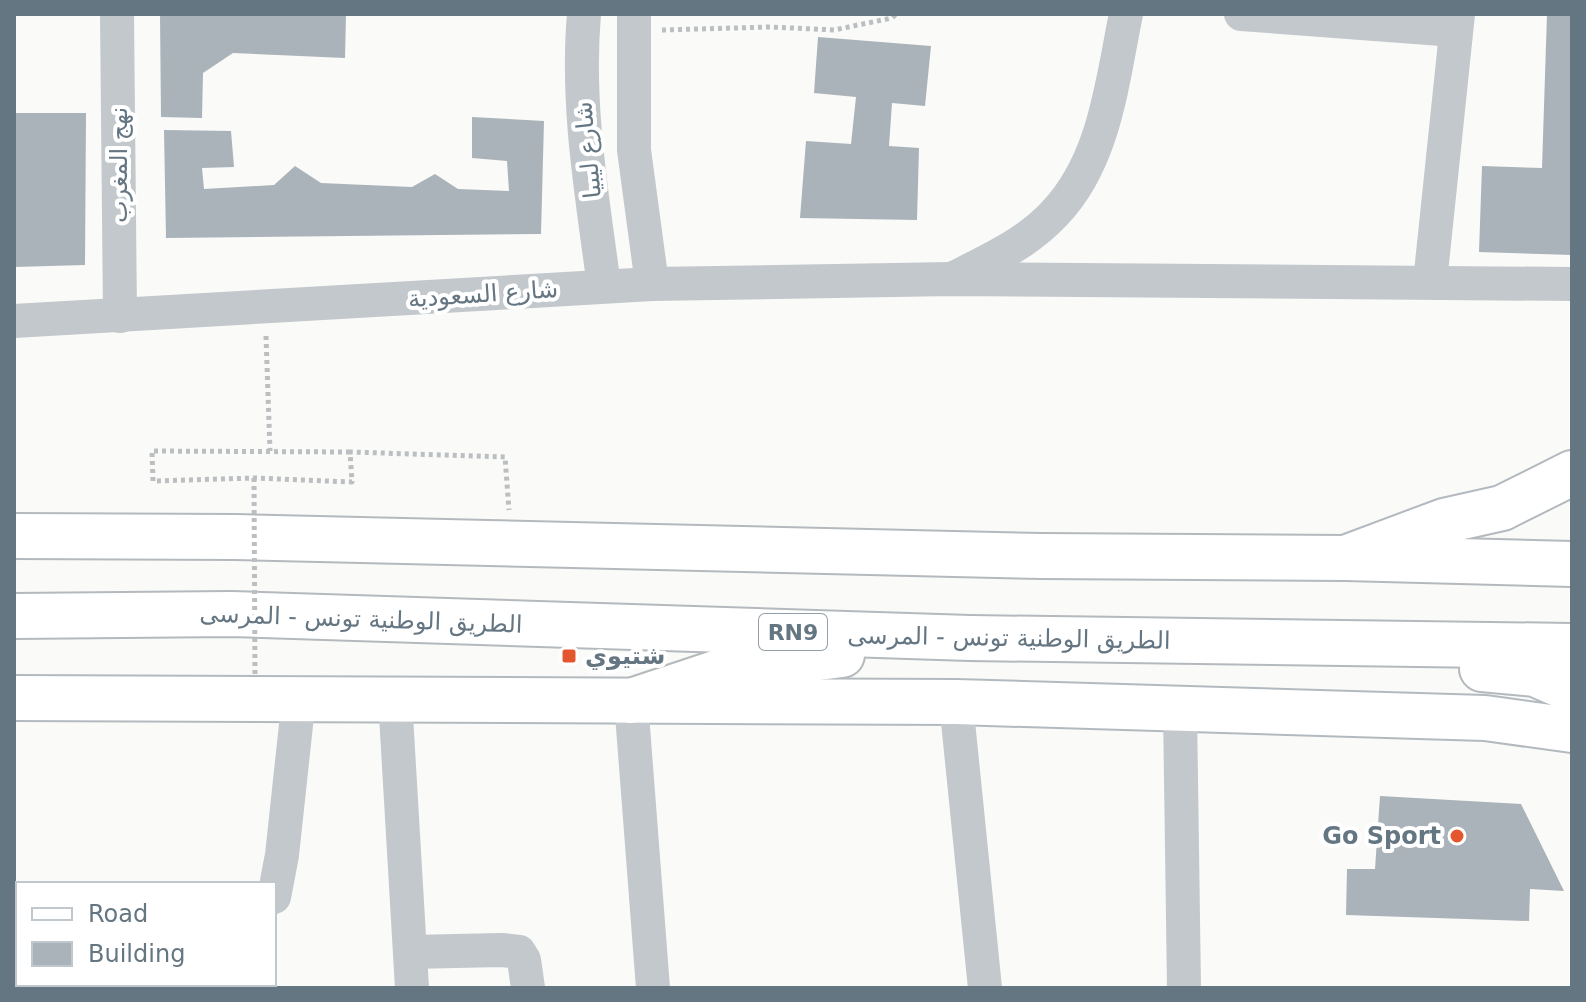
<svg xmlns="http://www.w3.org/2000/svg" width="1586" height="1002" font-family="'DejaVu Sans','Noto Naskh Arabic',sans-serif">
<rect width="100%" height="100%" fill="#fafaf8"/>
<g fill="#aab3b9">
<path d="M160,14h186l-1,44 -112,-5 -30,20 -1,45 -41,-1z"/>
<path d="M1547,14h25v241l-93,-3 3,-86 60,2z"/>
<path d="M818,37l113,9 -6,60 -33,-3 -3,43 30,2 -2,72 -117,-2 6,-77 45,3 5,-47 -42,-4z"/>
<path d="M14,113h72l-1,152 -71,2z"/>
<path d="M472,117l72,4 -3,113 -375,4 -2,-108 67,1 3,36 -32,1 2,21 70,-4 21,-19 26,17 91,4 23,-13 23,15 51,2 -2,-30 -35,-3z"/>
<path d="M1380,796l141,8 43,87 -34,-2 -1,32 -183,-6 1,-46h28z"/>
</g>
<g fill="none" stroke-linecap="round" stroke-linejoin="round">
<defs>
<g id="secondary">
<path d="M1345,558l99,-37 58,-13 70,-35"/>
<path d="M14,698l942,4 529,16 87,12"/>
</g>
<g id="highway">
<path d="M14,536l221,1 807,19 303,2 227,6"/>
<path d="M14,616l217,-2 739,24 602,8"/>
<path d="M1482,669l53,5 37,16"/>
<path d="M631,701l93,-31 118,-15"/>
</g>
</defs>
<use href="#secondary" stroke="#b3babf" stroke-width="48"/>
<use href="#highway" stroke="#b4b9bd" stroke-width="48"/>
<g stroke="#bbbfc2" stroke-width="5" stroke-dasharray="4 4" stroke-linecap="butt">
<path d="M662,30l108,-3 64,3 58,-12 4,-4"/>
<path d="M266,336l4,115"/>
<path d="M350,452l-198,-1 1,30 101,-3 98,4 -2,-30 155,5 4,53"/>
</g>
<g stroke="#c3c8cc" stroke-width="34">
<path d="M117,14l3,302"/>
<path d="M584,14c-8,91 8,181 20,272"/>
<path d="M634,14v136l18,134"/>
<path d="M1241,14l214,16"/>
<path d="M956,277c34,-17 71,-34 98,-63 51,-53 58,-132 72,-200"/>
<path d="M1430,282l28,-268"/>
<path d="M14,321l638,-37 300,-5 620,5"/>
<path d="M395,698l17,290"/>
<path d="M631,701l22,287"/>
<path d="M956,702l29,286"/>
<path d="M1180,709l4,279"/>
<path d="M274,897l8,-42 17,-158"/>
<path d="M410,952l92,-2 17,2 5,8 4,28"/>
<path d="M243,988l1,-4"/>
</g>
<use href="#secondary" stroke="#fff" stroke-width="44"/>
<use href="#highway" stroke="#fff" stroke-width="44"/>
<path stroke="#bbbfc2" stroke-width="5" stroke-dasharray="4 4" stroke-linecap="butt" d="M254,478l1,200"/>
</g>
<g fill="#e4572e" stroke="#fff" stroke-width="3">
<rect x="561" y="648" width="16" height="16" rx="4"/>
<circle cx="1457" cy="836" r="8"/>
</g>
<g text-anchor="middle" stroke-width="8" stroke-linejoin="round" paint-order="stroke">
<rect fill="#fff" stroke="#939fa8" stroke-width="2" x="759" y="614" width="68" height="36" rx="6"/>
<g font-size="22" font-weight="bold" fill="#657683">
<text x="793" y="640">RN9</text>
</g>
<g font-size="24" fill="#657683" stroke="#fff">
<text transform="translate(588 150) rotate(-96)" y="8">شارع ليبيا</text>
<text transform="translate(119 165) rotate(-90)" y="8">نهج المغرب</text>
<text transform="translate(483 294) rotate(-4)" y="8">شارع السعودية</text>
<text transform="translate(361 619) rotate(2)" y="8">الطريق الوطنية تونس - المرسى</text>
<text transform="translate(1009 638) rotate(1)" y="8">الطريق الوطنية تونس - المرسى</text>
</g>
<g font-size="24" font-weight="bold" fill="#657683" stroke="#fff" text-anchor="start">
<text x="585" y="664">شتيوي</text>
<text x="1441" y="844" text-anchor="end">Go Sport</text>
</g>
</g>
<rect width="1586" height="1002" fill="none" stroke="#657683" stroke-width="32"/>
<rect x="16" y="882" width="260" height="104" fill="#ffffff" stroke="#c1c8cd" stroke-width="2"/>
<rect x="32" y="908" width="40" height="12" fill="#ffffff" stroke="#c1c8cd" stroke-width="2"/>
<text x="88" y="922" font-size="24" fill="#657683">Road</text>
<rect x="32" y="942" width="40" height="24" fill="#aab3b9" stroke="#c1c8cd" stroke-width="2"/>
<text x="88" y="962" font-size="24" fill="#657683">Building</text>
</svg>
